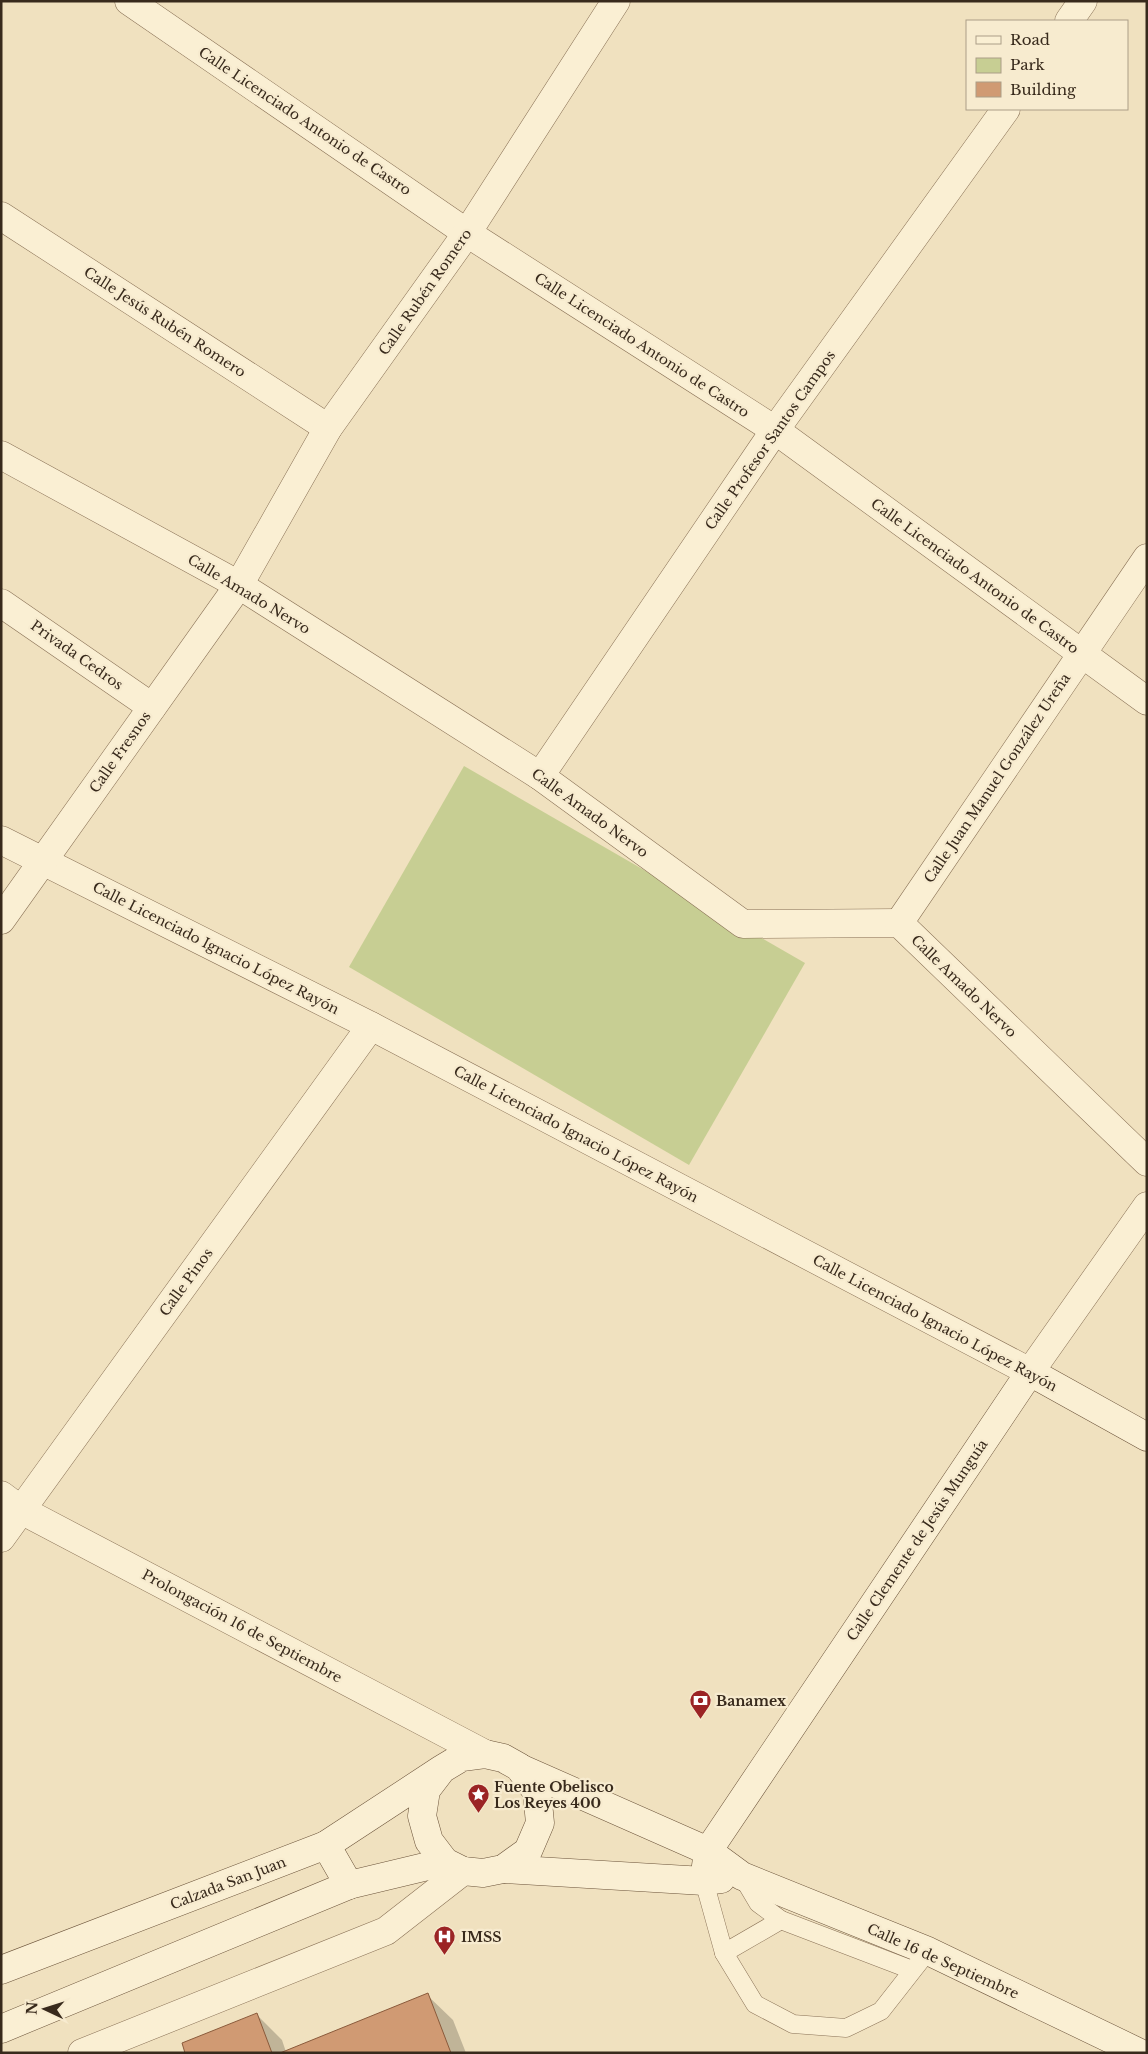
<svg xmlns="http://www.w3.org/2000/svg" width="1148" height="2054" font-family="'Libre Baskerville',serif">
<rect width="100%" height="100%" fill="#f0e1bf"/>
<path fill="#c7ce93" d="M464,766l341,197 -116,202 -340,-198z"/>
<path fill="#0003" d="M427,1995l26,25 13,33h-279l70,-38 25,25 4,12z"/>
<g fill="#d09a73" stroke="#8a5a3b">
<path d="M428,1993l23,60h-171z"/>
<path d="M257,2013l15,40h-87l-3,-10z"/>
</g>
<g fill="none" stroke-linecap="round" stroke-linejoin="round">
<defs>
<g id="service">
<path d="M742,1876l16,27 23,17 131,50"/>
<path d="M704,1881l20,72 31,51 38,20 53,4 35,-17 47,-60"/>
<path d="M724,1953l57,-33"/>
</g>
<g id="minor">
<path d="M129,1l338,232 308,197 372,271"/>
<path d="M1069,21l14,-20"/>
<path d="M1,216l327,212"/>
<path d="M1,455l238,130 301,191 203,148 156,-1 248,239"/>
<path d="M1,603l151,104"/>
<path d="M540,776l235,-346 231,-321"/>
<path d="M1,840l370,186 659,346 117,-166"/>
<path d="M1,920l238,-335 89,-157 139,-195 149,-232"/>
<path d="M899,923l248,-365"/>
<path d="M1,1495l20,15 464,244"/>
<path d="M1,1538l370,-512"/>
<path d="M82,2053l304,-122 77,-60"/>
</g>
<g id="secondary">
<path d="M520,1768l188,83 34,25 186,75 212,102"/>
<path d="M326,1845l23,40"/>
<path d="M503,1869l201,12 17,-2"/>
<path d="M704,1881l4,-30 322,-479 117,65"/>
<path d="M1,1970l325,-125 116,-76 20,-12 23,-3 18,4 16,9 18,25 3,31 -12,28 -25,18 -20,4 -20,-2 -18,-9 -16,-21 -7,-25 4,-26 16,-21"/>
<path d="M1,2029l348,-144 96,-23"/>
</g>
</defs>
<use href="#service" stroke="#8a7257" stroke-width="19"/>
<use href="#minor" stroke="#8a7257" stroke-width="29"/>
<use href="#secondary" stroke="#6b533a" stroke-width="29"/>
<use href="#service" stroke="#faefd3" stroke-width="18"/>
<use href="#minor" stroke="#faefd3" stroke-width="28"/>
<use href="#secondary" stroke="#faefd3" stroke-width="28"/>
</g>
<defs>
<symbol id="bank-pin" viewBox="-11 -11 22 30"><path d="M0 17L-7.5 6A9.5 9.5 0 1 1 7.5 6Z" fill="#9b2425" stroke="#f7ebcf"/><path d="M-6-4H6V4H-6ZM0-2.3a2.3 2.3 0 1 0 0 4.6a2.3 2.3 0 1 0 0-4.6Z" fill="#fff"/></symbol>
<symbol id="sight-pin" viewBox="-11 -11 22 30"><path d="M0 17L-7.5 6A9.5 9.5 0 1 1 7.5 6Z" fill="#9b2425" stroke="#f7ebcf"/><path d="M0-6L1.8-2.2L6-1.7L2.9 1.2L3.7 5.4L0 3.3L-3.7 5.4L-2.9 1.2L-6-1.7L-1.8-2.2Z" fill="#fff"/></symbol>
<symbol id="hospital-pin" viewBox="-11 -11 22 30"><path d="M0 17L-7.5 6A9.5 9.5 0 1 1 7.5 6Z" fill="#9b2425" stroke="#f7ebcf"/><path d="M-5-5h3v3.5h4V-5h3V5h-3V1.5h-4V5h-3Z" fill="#fff"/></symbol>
</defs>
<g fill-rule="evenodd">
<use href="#bank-pin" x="688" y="1688" width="25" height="34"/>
<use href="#sight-pin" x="466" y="1782" width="25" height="34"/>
<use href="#hospital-pin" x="432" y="1924" width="25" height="34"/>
</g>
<g text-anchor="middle" stroke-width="4.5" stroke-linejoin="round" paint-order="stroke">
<g font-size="14" fill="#382a1c" stroke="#f7ebcf">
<text transform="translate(305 121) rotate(34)" y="5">Calle Licenciado Antonio de Castro</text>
<text transform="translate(425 292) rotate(-55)" y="5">Calle Rubén Romero</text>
<text transform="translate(165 322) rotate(33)" y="5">Calle Jesús Rubén Romero</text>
<text transform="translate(642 345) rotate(33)" y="5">Calle Licenciado Antonio de Castro</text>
<text transform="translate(770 440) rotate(-55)" y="5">Calle Profesor Santos Campos</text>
<text transform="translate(975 576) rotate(36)" y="5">Calle Licenciado Antonio de Castro</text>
<text transform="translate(249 594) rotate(31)" y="5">Calle Amado Nervo</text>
<text transform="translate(77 655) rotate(35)" y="5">Privada Cedros</text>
<text transform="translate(120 752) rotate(-55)" y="5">Calle Fresnos</text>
<text transform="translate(997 778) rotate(-56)" y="5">Calle Juan Manuel González Ureña</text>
<text transform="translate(590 813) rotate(36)" y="5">Calle Amado Nervo</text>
<text transform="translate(216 948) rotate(27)" y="5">Calle Licenciado Ignacio López Rayón</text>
<text transform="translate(964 986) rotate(44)" y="5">Calle Amado Nervo</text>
<text transform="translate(576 1134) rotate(28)" y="5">Calle Licenciado Ignacio López Rayón</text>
<text transform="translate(186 1282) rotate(-54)" y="5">Calle Pinos</text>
<text transform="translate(935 1323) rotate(28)" y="5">Calle Licenciado Ignacio López Rayón</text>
<text transform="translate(917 1540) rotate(-56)" y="5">Calle Clemente de Jesús Munguía</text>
<text transform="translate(242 1626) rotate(28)" y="5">Prolongación 16 de Septiembre</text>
<text transform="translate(228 1883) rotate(-21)" y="5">Calzada San Juan</text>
<text transform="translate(943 1961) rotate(24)" y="5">Calle 16 de Septiembre</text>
</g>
<g font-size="14" font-weight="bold" fill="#382a1c" stroke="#f7ebcf" text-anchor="start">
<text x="716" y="1706">Banamex</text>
<text x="494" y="1792">Fuente Obelisco<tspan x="494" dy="16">Los Reyes 400</tspan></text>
<text x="461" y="1942">IMSS</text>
</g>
</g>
<rect width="1148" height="2054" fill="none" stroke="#382a1c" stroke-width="5"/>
<rect x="966" y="20" width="162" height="90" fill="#f7ebcf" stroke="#ab9e87"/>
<rect x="976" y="36" width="25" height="8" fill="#faefd3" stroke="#ab9e87"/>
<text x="1010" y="45" font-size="15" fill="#382a1c">Road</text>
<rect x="976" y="58" width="25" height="15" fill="#c7ce93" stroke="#ab9e87"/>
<text x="1010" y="70" font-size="15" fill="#382a1c">Park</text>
<rect x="976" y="82" width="25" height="15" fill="#d09a73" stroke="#ab9e87"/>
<text x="1010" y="95" font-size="15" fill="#382a1c">Building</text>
<g transform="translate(45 2009) rotate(274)" stroke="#f7ebcf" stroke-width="4" paint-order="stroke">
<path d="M0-4L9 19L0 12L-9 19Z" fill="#382a1c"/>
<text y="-8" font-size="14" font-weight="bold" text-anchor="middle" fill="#382a1c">N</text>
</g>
</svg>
